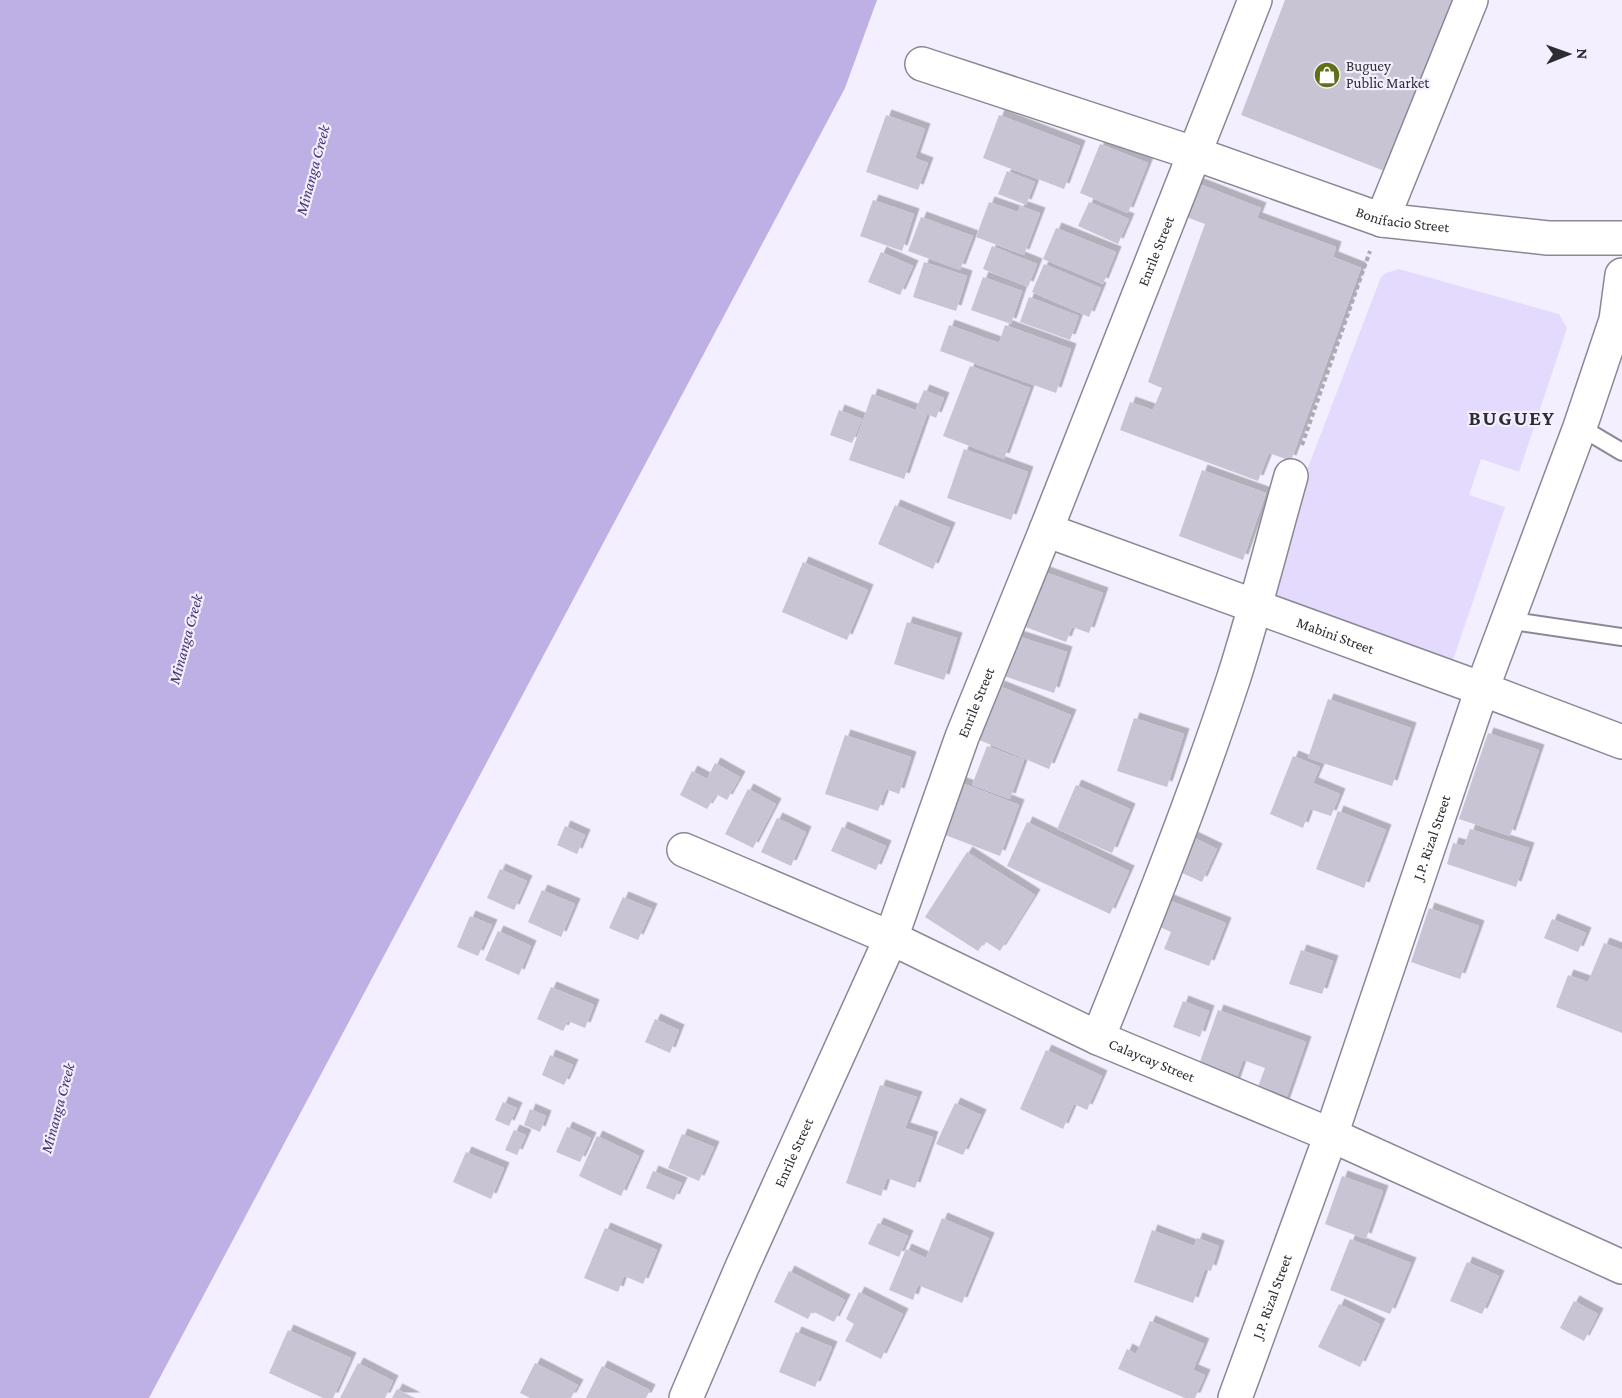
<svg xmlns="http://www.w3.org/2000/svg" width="1622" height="1398" font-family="'Crimson Pro',serif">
<defs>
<filter id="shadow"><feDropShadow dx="5.5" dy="-5.5" stdDeviation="0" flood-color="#0004"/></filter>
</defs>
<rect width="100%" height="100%" fill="#f3effe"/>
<path fill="#e4dafe" d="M1399,269l160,45 8,14 -48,144 -38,-13 -12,36 36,12 -51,150 -5,6 -181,-57 -7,-16 120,-313 5,-4z"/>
<path fill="#beafe4" d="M0,0h877l-32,88 -696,1310h-149z"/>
<g fill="#c8c4d3" filter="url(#shadow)">
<path d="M1285,0h175l-68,174 -151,-59z"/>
<path d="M886,115l39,14 -10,29 13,5 -10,27 -52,-18z"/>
<path d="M999,115l81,31 -16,43 -81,-31z"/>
<path d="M1100,144l48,19 -20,50 -48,-20z"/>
<path d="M1007,171l28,11 -9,23 -28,-11z"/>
<path d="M1194,182l67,26 -4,10 79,29 -3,10 28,11 -70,193 -22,-8 -11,28 -138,-51 10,-28 23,8 9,-22 -14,-6 57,-158 -24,-9z"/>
<path d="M873,200l41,14 -12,37 -42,-15z"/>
<path d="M989,202l29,10 2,-6 20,7 -16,42 -48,-18z"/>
<path d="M1089,202l40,17 -11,25 -40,-18z"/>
<path d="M921,217l52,19 -13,34 -52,-19z"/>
<path d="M1056,228l60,24 -13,32 -60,-25z"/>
<path d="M992,246l45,18 -9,23 -45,-18z"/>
<path d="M881,252l32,14 -13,29 -32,-13z"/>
<path d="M924,262l43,14 -11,35 -43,-14z"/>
<path d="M1044,264l57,24 -12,29 -57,-25z"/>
<path d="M983,277l39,14 -11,33 -40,-14z"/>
<path d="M1029,297l50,19 -9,24 -50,-18z"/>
<path d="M949,325l50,18 6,-18 66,24 -15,44 -116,-42z"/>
<path d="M970,366l60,22 -26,71 -61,-23z"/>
<path d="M924,390l20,8 -8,20 -9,-4 -23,65 -55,-19 23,-66 51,19 -7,-4z"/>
<path d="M839,410l23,9 -10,24 -22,-8z"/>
<path d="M964,449l64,23 -17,48 -64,-22z"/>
<path d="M1202,470l64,23 -23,67 -64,-24z"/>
<path d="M895,505l55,23 -17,41 -55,-25z"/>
<path d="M803,562l65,28 -21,50 -65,-28z"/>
<path d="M1039,570l64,23 -14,40 -17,-6 -6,15 -46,-17z"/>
<path d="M907,622l50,16 -13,42 -50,-16z"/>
<path d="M1014,635l53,17 -13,41 -53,-18z"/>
<path d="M999,686l72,29 -22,54 -72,-30z"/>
<path d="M1328,699l83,29 -19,58 -84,-28z"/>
<path d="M1134,718l50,16 -17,53 -50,-16z"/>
<path d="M1488,733l51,17 -29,86 -51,-17z"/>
<path d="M845,735l66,22 -12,37 -13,-5 -8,22 -53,-17z"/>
<path d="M987,746l37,14 -14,39 -38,-14z"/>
<path d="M1293,756l27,11 -7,16 27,11 -9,22 -21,-7 -7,19 -33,-14z"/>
<path d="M715,763l25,14 -13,23 -11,-6 -9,15 -27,-14 12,-24 15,8z"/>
<path d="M954,780l65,25 -19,51 -65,-25z"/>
<path d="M1076,785l54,24 -18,44 -55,-24z"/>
<path d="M748,789l28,15 -23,44 -28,-14z"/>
<path d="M1338,811l48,19 -22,58 -48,-19z"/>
<path d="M777,818l29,14 -15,34 -30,-14z"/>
<path d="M1027,822l102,49 -19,43 -103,-48z"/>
<path d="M565,826l20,9 -8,19 -20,-9z"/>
<path d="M842,827l44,19 -10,24 -45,-19z"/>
<path d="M1470,829l59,19 -13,39 -69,-23 6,-21 11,3z"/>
<path d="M1186,834l31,15 -15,33 -31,-14z"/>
<path d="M967,852l68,43 -35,56 -15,-10 -7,10 -53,-34z"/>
<path d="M500,869l27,12 -13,29 -27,-12z"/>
<path d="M542,890l33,14 -14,33 -33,-15z"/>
<path d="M623,897l29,12 -14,31 -29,-12z"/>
<path d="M1161,897l65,26 -17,43 -45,-17 7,-17 -20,-9z"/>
<path d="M1429,908l50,18 -19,53 -49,-17z"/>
<path d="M470,916l22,9 -14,31 -21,-9z"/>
<path d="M1552,919l34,14 -8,19 -34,-14z"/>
<path d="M498,931l33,15 -12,29 -34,-15z"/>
<path d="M1604,943l18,7v83l-66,-26 12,-32 20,7z"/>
<path d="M1301,950l32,11 -11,33 -33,-10z"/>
<path d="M551,987l43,18 -9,23 -17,-7 -5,10 -26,-12z"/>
<path d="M1183,1001l26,10 -9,26 -27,-10z"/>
<path d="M1218,1010l88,32 -22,63 -29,-10 10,-27 -22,-8 -10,29 -38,-13z"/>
<path d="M655,1019l24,11 -9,23 -25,-11z"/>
<path d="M1046,1050l56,26 -15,34 -13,-6 -11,25 -43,-20z"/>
<path d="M550,1055l23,10 -9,20 -22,-10z"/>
<path d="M880,1085l37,12 -12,31 28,9 -18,51 -28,-10 -6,18 -35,-13z"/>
<path d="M503,1102l14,6 -8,18 -14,-6z"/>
<path d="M955,1103l26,12 -18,40 -27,-11z"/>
<path d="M530,1109l16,7 -6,16 -16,-7z"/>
<path d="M567,1127l24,11 -11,24 -24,-10z"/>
<path d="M514,1130l12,5 -9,20 -12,-5z"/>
<path d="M682,1134l32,13 -15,34 -31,-13z"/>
<path d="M597,1136l42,20 -18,40 -42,-20z"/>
<path d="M466,1152l38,16 -13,31 -38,-17z"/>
<path d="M653,1171l29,12 -8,17 -28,-12z"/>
<path d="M1342,1176l41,15 -17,48 -41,-15z"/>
<path d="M942,1218l47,20 -27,65 -44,-18 -5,15 -24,-10 17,-41 20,9z"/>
<path d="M878,1223l30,13 -9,21 -31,-13z"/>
<path d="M605,1228l52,22 -14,34 -19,-8 -6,16 -34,-14z"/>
<path d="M1152,1230l42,16 3,-8 22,8 -8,25 -6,-2 -12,34 -59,-21z"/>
<path d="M1350,1239l61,24 -21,51 -60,-24z"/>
<path d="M1467,1262l32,14 -17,38 -32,-13z"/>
<path d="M789,1271l56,29 -11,22 -22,-11 -4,8 -34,-17z"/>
<path d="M859,1292l44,22 -22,45 -36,-18 9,-17 -8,-5z"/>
<path d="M1574,1301l24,13 -14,27 -24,-13z"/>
<path d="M1339,1304l41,20 -20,43 -42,-20z"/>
<path d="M1150,1321l54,23 -11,26 12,5 -10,23h-10l-67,-29 9,-20 9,5z"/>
<path d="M288,1330l63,28 -18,40h-10l-54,-25z"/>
<path d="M796,1332l36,15 -17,40 -36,-15z"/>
<path d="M358,1363l35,18 -8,17h-45z"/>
<path d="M535,1363l43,22 -7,13h-41l-10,-5z"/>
<path d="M602,1366l48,24 -4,8h-60z"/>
<path d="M397,1389l18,9h-23z"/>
</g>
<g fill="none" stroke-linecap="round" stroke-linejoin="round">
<defs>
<g id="lane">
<path d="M1580,427l42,25"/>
<path d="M1506,620l116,17"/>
</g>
<g id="street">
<path id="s1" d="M922,64l271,89 189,67 166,18h74"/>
<path d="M1382,220l89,-220"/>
<path id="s2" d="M1046,530l436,159 140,53"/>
<path id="s3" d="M684,850l207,88 207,100 233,97 291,132"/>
<path d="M1098,1038c48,-119 96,-239 136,-361 21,-66 38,-134 57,-201"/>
<path id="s4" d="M686,1398l56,-131 149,-329 71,-201 84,-207 209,-530"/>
</g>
<g id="secondary">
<path id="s5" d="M1235,1398l96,-263 151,-446 98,-262 36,-107 6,-45"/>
</g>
</defs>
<use href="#lane" stroke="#8b8895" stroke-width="20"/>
<use href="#street" stroke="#8b8895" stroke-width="36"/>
<use href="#secondary" stroke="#8b8895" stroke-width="36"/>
<path stroke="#adaab6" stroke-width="4" stroke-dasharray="4.5 3" stroke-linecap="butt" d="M1302,445l68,-194"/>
<use href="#lane" stroke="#fff" stroke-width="16"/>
<use href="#street" stroke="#fff" stroke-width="33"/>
<use href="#secondary" stroke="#fff" stroke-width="33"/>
</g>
<defs>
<symbol id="shop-disc" viewBox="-11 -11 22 22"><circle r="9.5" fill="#626f19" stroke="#f3effe"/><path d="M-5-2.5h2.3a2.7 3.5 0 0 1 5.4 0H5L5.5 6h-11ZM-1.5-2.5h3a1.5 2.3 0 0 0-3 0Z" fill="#fff"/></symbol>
</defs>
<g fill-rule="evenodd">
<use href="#shop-disc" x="1312" y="60" width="30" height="30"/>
</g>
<g text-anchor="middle" stroke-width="4.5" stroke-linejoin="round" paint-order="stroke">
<g font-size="15" fill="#2d2c31" stroke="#f3effe" text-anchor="start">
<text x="1346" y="71">Buguey<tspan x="1346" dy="17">Public Market</tspan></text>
</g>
<g font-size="15" fill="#2d2c31" stroke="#f3effe">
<text dy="5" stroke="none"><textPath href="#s1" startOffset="506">Bonifacio Street</textPath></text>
<text dy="5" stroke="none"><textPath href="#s4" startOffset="1240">Enrile Street</textPath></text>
<text dy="5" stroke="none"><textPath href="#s2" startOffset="308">Mabini Street</textPath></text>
<text dy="5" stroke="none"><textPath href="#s4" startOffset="754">Enrile Street</textPath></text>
<text dy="5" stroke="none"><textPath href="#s5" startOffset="594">J.P. Rizal Street</textPath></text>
<text dy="5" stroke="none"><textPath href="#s3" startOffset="513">Calaycay Street</textPath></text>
<text dy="5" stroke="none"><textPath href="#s4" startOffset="268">Enrile Street</textPath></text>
<text dy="5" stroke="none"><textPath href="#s5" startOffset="108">J.P. Rizal Street</textPath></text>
</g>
<g font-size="16" font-style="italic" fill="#4b3374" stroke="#f3effe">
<text transform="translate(312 170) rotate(-75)" y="6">Minanga Creek</text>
<text transform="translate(185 639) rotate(-75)" y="6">Minanga Creek</text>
<text transform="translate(57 1108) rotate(-75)" y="6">Minanga Creek</text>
</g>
<g font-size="21" font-weight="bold" letter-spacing="1.5" fill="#2d2c31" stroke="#f3effe">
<text x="1512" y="425">BUGUEY</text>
</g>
</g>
<g transform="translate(1568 54) rotate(89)" stroke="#f3effe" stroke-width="4.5" paint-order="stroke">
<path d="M0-4.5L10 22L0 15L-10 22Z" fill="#2d2c31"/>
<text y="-9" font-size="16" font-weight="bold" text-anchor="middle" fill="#2d2c31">N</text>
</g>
</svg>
